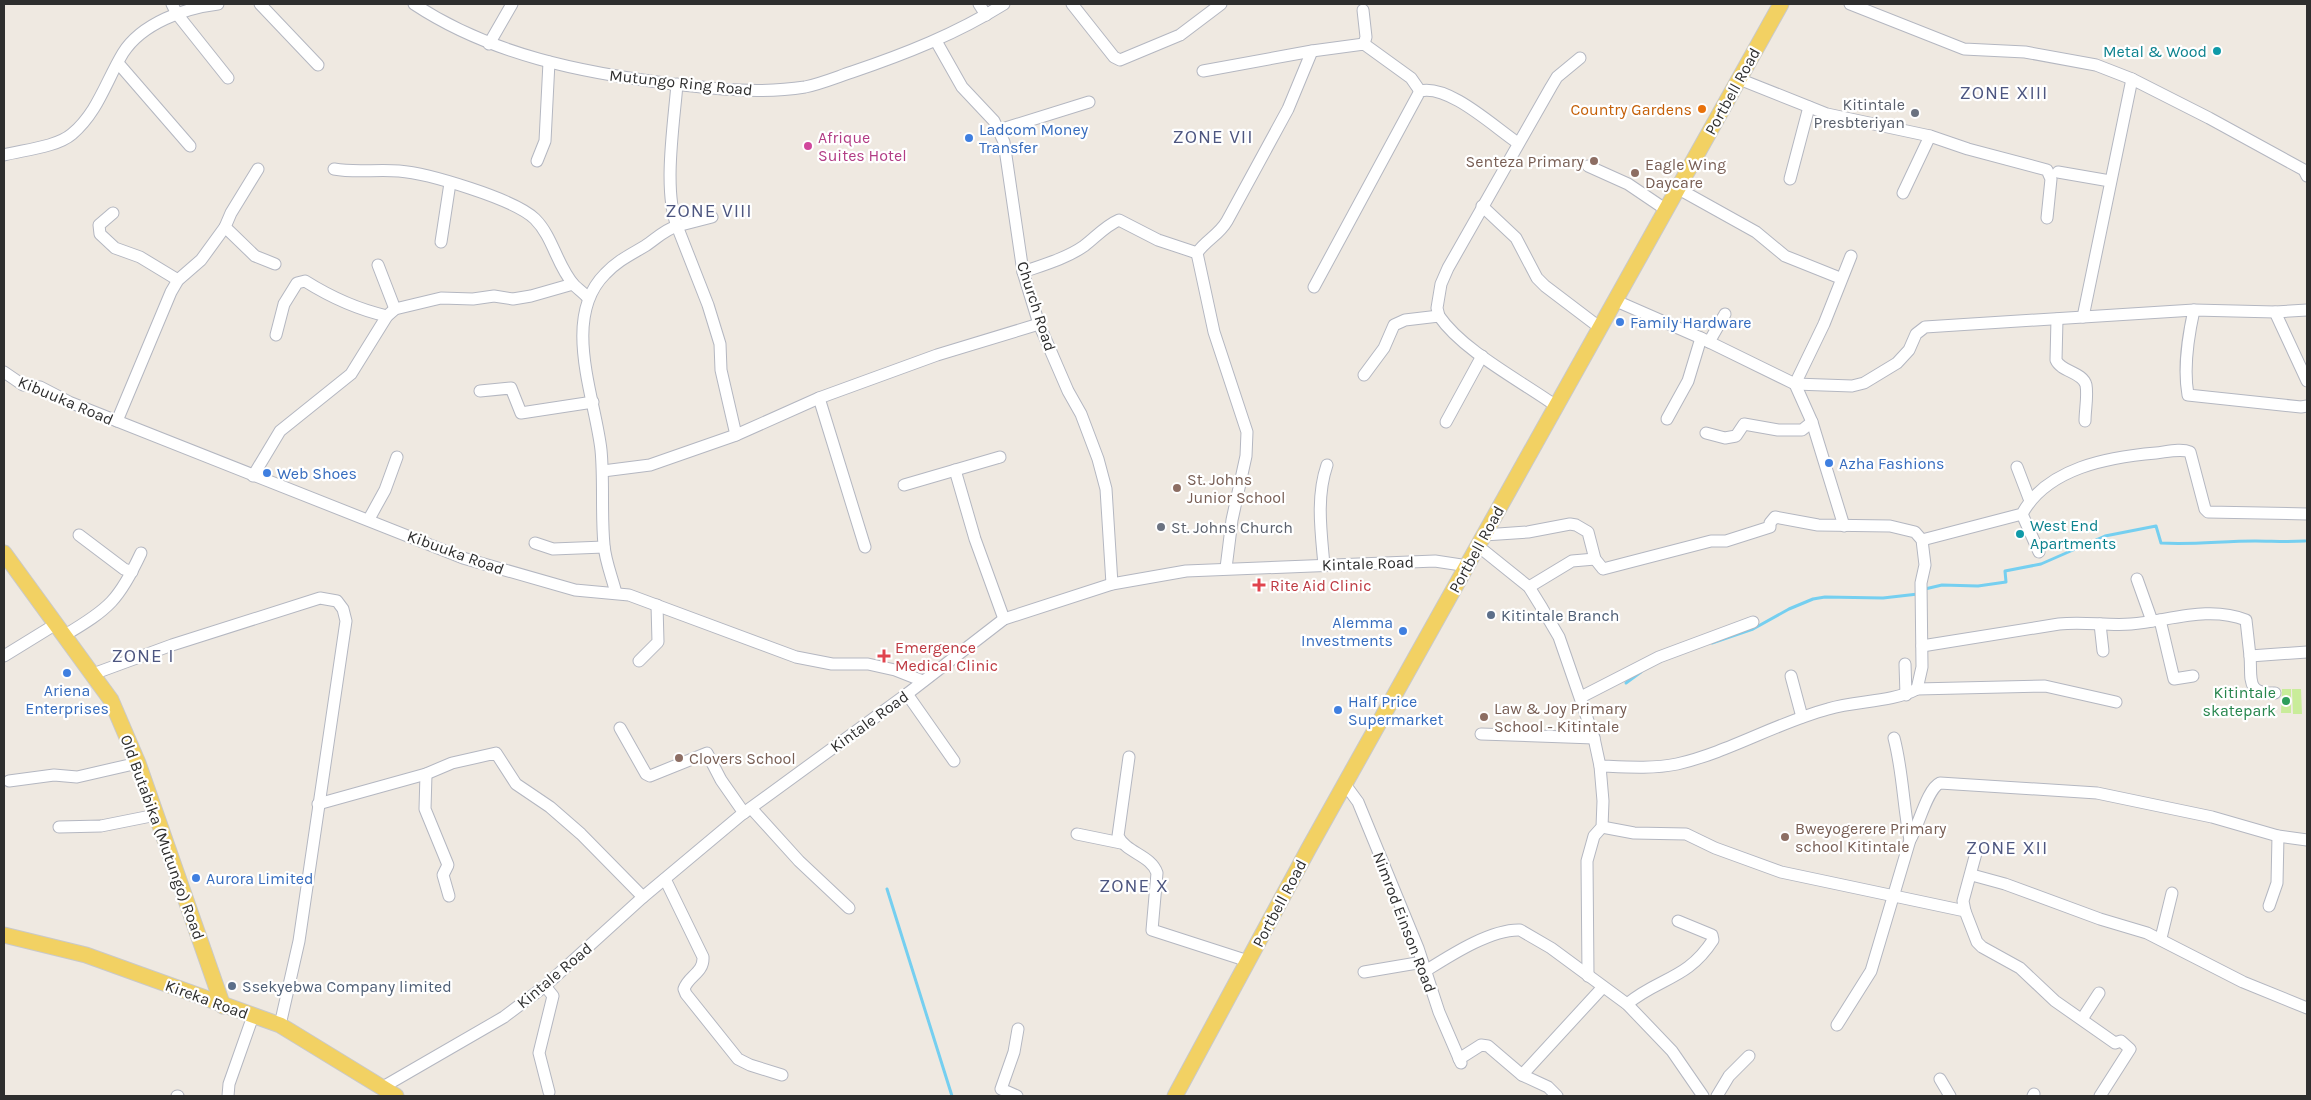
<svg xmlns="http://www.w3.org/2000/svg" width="2311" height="1100" font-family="Karla,sans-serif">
<rect width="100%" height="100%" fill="#efe9e1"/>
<g fill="#c9ec9a">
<path d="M2282,689h9v24h-10z"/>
<path d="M2292,689h9l1,25h-9z"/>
</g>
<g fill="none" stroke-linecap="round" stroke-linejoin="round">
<g stroke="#75cff0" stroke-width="3">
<path d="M1925,589l17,-4 36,1 28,-4 -1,-11 36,-7 64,-28 51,-10 5,17c31,2 62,-2 94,-2 17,0 32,1 50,0"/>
<path d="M1712,643l41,-14 36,-20 24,-10 12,-2 58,1 35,-4"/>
<path d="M1626,683l15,-11"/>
<path d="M887,889l65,207"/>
</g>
<defs>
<g id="minor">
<path d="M172,4l5,10 51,64"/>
<path d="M260,4l58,61"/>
<path d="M414,4c77,51 169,69 259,80 44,5 87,10 132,3 15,-3 32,-10 47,-15 53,-18 104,-38 152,-68"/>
<path d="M979,4l7,11"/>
<path d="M1072,4l42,53 6,3 60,-25 41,-31"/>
<path d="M1850,4l114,45 61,3 71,13 36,14 77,39 95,52 3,6"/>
<path d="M1363,10l3,27 -2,7"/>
<path d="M936,41l26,46 32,34 10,21 19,130 16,52 29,67 13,23 17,45 8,30 6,95"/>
<path d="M489,44l23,-40"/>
<path d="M118,63l72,83"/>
<path d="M1203,71l109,-20 52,-7 47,34 9,13"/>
<path d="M1739,79l88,35 103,22 38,13 79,21 4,9 -4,39"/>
<path d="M999,130l90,-28"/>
<path d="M4,155c19,-5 53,-8 68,-21 26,-22 34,-53 51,-81 19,-30 62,-45 95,-49"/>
<path d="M537,161l8,-20 4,-79"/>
<path d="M1588,166l40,18 37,25"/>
<path d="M258,169l-27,44 -6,14 30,29 20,8"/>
<path d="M334,169c22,4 42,0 65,2 28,2 116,28 136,48 18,18 22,47 39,66 4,4 10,8 14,13"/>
<path d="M2058,172l52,9"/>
<path d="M1790,179l19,-72"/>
<path d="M1677,188l79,44 29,24 55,22"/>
<path d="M1903,193l27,-57"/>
<path d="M1482,206l34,32 21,40 8,8 54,41"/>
<path d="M113,213l-14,12 1,9 15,14 25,9 38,23"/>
<path d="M712,217l-35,9 31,79 12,39 1,26 15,65"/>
<path d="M441,242l9,-59"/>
<path d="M378,265l17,44"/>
<path d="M1023,272c20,-7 44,-14 61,-26 12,-9 21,-20 35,-26l39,20 39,13"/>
<path d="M1314,287l106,-196c29,-7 74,36 98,52"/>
<path d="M1614,300l87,38 94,46 57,2 12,-3 33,-20 12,-13 7,-16 9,-7 269,-17 81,2 32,-2"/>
<path d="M2194,310c-6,27 -11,57 -6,85l113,12 6,-1"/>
<path d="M2275,312l32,69"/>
<path d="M1439,316l-2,-8 4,-24 7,-16 103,-181 6,-10 23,-19"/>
<path d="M2083,317l49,-238"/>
<path d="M2057,319l-1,41c5,12 27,12 30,25 2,11 -1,25 -1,36"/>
<path d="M276,335l8,-31 13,-21 8,-2c27,17 51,28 82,35"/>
<path d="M1709,342l16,-28"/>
<path d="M4,372l19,13 17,2 29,15 394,156 112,32 54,5 167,62 36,7h36l27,6 28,11"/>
<path d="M1364,375l20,-27 10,-23 11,-5 34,-4c24,35 82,65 117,90"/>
<path d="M480,391l31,-3 10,25 72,-11"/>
<path d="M819,398l46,149"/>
<path d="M1667,419l21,-38 13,-43"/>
<path d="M117,421l54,-129 7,-12 23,-20 24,-33"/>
<path d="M1446,422l36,-66"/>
<path d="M1706,433l19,5 11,-2 8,-12 34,6h24l10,-8"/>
<path d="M2017,467l13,34"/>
<path d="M955,470l20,69 29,80"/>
<path d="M603,471l47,-6 86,-30 83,-37 118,-43 102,-31"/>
<path d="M253,476l27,-45 71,-57 36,-58 8,-7 46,-11 32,1 21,-3 19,3 18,-3 42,-12"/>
<path d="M904,485l96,-28"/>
<path d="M2022,514l17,38"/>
<path d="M369,519l16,-29 12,-33"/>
<path d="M1844,526l-32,-104 -17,-38 29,-60 27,-68"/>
<path d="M79,535l45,34 8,3"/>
<path d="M1484,535l44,-3 42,-8 6,1 12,7 7,27 8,10 108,-28h15l44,-14v-4l5,-6 43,8 72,1 25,6 7,8 3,25 -4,18 1,84 -5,22"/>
<path d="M1922,540l100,-26c25,-46 86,-57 134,-61 10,-1 25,-5 34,-1l15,57 3,3 99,2"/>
<path d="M535,543l18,6 51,-2"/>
<path d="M1478,546l51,41 13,21 17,29 35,101 6,28 3,35 -1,26 -8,9 -7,25 1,115"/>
<path d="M1324,565c-3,-34 -8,-68 3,-100"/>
<path d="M1226,568l6,-48 14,-64 1,-24 -33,-100 -17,-79c9,-13 22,-18 30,-32l61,-112 24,-58"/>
<path d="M2137,579l15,42"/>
<path d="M1529,587l43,-26 23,-2"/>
<path d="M616,593c-4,-16 -11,-33 -12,-48 -3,-32 0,-64 -3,-95 -6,-53 -40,-132 4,-176 12,-13 25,-19 40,-28 11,-7 19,-16 32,-20 -14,-36 -3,-103 0,-142"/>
<path d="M2160,620l14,59 19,-3"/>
<path d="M2100,624l3,27"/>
<path d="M65,635c44,-26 54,-35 76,-82"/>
<path d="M1922,646l137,-22c24,-3 48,2 72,0 38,-3 77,-19 115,-4l4,36 57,-4"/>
<path d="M4,656l52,-32"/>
<path d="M2250,656c2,23 -5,38 25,37"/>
<path d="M639,661l19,-19 -1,-37"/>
<path d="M1905,664l1,31"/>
<path d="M93,674l79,-29 148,-47 17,3 6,8 3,12 -47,320 -19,84"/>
<path d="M1791,676l11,41"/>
<path d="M907,694l47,67"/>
<path d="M1581,697l78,-40 94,-35"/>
<path d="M620,728l26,46 4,2 57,-23 14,27 23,33"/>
<path d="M1481,734l113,4"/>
<path d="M1894,738c9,34 9,68 16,102"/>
<path d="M1129,757l-11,79c8,17 33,19 39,37l-5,57 96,31"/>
<path d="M1600,766c25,1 53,3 77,-2 52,-12 99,-41 151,-55 29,-9 62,-6 89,-20l128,-3 71,16"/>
<path d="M426,774l-1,35 23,56 -5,10 6,21"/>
<path d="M9,781l45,-6 23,2 61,-14"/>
<path d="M1344,783l14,19 60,146 21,64 22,51"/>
<path d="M318,804l108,-30 26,-11 44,-10 20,31 34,23 31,27 62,63"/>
<path d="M751,808l48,53 50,47"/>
<path d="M59,827l42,-1 55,-11"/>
<path d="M1602,827l32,6 52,1 29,14 66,24 184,39 12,31 5,5 38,21 35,33 60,42 6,-2 9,8 -30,47"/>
<path d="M1077,834l44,9"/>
<path d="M1972,875l33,9 95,35 47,14 96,49 64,26"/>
<path d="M665,879l38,78c1,16 -15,19 -19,32l2,5 52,65 12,6 32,10"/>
<path d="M2269,906l8,-23 1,-47"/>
<path d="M1965,911l-2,-10 13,-48"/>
<path d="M2161,938l11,-45"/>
<path d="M1364,972l53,-9 10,7c24,-15 64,-41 93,-40l31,18 76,56 45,47 31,45"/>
<path d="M545,986l8,10 -14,57 10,39"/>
<path d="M1627,1004c33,-27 60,-24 86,-64l-1,-5 -34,-14"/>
<path d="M2082,1019l17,-26"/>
<path d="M1837,1025l34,-54 39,-131c9,-15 17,-51 30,-57l157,10 115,24 66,19 29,4"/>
<path d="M1459,1059l22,-14 7,1 34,29 81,-88"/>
<path d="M1522,1075l26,12 9,9"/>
<path d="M1940,1079l10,17"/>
<path d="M383,1087l121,-70 41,-31 98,-89 98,-82 166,-121 97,-75 108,-35 74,-13 249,-10 33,5"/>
<path d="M177,1096h1"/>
<path d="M228,1096l1,-12 24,-68"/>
<path d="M1017,1096l-16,-7 13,-37 4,-23"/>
<path d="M1717,1096l12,-20 20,-20"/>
<path d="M2033,1096l1,-2"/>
</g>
<g id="major">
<path d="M4,553l107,147 27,63 85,243"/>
<path d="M4,935l82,20 194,70 116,71"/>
<path d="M1175,1096l134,-248 472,-844"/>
</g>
</defs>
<use href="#minor" stroke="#b4b7c1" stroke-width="13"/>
<use href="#major" stroke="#c9c9c9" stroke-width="17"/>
<use href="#minor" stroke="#fff" stroke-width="11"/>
<use href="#major" stroke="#f2d163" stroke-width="15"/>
</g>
<g fill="#0f9aa8" stroke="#fff" stroke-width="2">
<circle cx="2217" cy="51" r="5"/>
<circle cx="2020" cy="534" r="5"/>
</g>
<circle fill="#e8710a" stroke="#fff" stroke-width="2" cx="1702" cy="109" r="5"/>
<g fill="#6b7280" stroke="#fff" stroke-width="2">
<circle cx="1915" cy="113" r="5"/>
<circle cx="1161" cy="527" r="5"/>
</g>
<g fill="#3f7fe0" stroke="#fff" stroke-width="2">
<circle cx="969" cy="138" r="5"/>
<circle cx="1620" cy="322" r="5"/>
<circle cx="1829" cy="463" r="5"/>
<circle cx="267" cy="473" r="5"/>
<circle cx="1403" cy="631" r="5"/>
<circle cx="67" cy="673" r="5"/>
<circle cx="1338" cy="710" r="5"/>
<circle cx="196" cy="878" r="5"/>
</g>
<circle fill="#d1479c" stroke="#fff" stroke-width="2" cx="808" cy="146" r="5"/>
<g fill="#8d6e63" stroke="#fff" stroke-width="2">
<circle cx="1594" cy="161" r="5"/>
<circle cx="1635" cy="173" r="5"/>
<circle cx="1177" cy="488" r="5"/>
<circle cx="1484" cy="717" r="5"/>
<circle cx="679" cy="758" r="5"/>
<circle cx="1785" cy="837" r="5"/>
</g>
<g fill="#e0444e" stroke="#fff" stroke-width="2">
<path d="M1256.5 577.5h5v5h5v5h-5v5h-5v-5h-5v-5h5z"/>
<path d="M881.5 648.5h5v5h5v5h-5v5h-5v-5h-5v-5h5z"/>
</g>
<g fill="#5c6f8a" stroke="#fff" stroke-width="2">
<circle cx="1491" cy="615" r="5"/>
<circle cx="232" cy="986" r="5"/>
</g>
<circle fill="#2e9e5b" stroke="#fff" stroke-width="2" cx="2286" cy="701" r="5"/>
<g text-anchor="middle" stroke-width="4.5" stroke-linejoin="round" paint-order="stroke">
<g font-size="16" fill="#0d838f" stroke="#fff" text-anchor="end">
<text x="2207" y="57">Metal &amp; Wood</text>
<text x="2030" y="531" text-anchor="start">West End<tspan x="2030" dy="18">Apartments</tspan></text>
</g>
<g font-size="16" fill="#2e2e2e" stroke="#fff">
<text transform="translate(681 82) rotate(6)" y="6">Mutungo Ring Road</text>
<text transform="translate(1732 91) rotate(-61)" y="6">Portbell Road</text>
<text transform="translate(1037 306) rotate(72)" y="6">Church Road</text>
<text transform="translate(66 400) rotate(23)" y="6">Kibuuka Road</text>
<text transform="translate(1476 549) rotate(-61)" y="6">Portbell Road</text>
<text transform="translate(456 552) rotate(20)" y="6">Kibuuka Road</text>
<text transform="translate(1368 563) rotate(-2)" y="6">Kintale Road</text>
<text transform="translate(869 721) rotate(-36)" y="6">Kintale Road</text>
<text transform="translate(163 837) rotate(70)" y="6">Old Butabika (Mutungo) Road</text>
<text transform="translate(1279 903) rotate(-62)" y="6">Portbell Road</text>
<text transform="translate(1405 922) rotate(69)" y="6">Nimrod Einson Road</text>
<text transform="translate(554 975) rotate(-40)" y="6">Kintale Road</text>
<text transform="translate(207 999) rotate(20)" y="6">Kireka Road</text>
</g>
<g font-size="16" fill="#5b616d" stroke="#fff" text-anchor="end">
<text x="1905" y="110">Kitintale<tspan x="1905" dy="18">Presbteriyan</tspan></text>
<text x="1171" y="533" text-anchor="start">St. Johns Church</text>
</g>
<g font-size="16" fill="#c56008" stroke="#fff" text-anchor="end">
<text x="1692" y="115">Country Gardens</text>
</g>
<g font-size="16" fill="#366cbe" stroke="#fff" text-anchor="start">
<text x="979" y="135">Ladcom Money<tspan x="979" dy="18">Transfer</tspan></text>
<text x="1630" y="328">Family Hardware</text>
<text x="1839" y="469">Azha Fashions</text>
<text x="277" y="479">Web Shoes</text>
<text x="1393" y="628" text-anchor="end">Alemma<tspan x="1393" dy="18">Investments</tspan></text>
<text x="67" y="696" text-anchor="middle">Ariena<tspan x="67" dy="18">Enterprises</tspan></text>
<text x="1348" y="707">Half Price<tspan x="1348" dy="18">Supermarket</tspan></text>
<text x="206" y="884">Aurora Limited</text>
</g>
<g font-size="16" fill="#b23c85" stroke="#fff" text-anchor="start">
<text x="818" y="143">Afrique<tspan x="818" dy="18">Suites Hotel</tspan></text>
</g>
<g font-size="16" fill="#785e54" stroke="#fff" text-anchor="start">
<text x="1584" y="167" text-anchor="end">Senteza Primary</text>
<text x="1645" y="170">Eagle Wing<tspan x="1645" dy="18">Daycare</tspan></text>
<text x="1187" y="485">St. Johns<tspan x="1187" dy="18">Junior School</tspan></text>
<text x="1494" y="714">Law &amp; Joy Primary<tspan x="1494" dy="18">School - Kitintale</tspan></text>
<text x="689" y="764">Clovers School</text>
<text x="1795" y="834">Bweyogerere Primary<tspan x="1795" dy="18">school Kitintale</tspan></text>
</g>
<g font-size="16" fill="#be3a42" stroke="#fff" text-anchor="start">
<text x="1270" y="591">Rite Aid Clinic</text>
<text x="895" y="653">Emergence<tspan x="895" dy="18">Medical Clinic</tspan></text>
</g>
<g font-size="16" fill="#4e5e75" stroke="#fff" text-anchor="start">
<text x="1501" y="621">Kitintale Branch</text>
<text x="242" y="992">Ssekyebwa Company limited</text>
</g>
<g font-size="16" fill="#27864d" stroke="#fff" text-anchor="end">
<text x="2276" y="698">Kitintale<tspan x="2276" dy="18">skatepark</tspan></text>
</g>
<g font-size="19" letter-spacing="1" fill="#4d5680" stroke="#fff">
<text x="2004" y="99">ZONE XIII</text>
<text x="1213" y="143">ZONE VII</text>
<text x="709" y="217">ZONE VIII</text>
<text x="143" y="662">ZONE I</text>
<text x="2007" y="854">ZONE XII</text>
<text x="1134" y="892">ZONE X</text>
</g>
</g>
<rect width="2311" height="1100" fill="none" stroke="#2e2e2e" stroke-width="10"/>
</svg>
